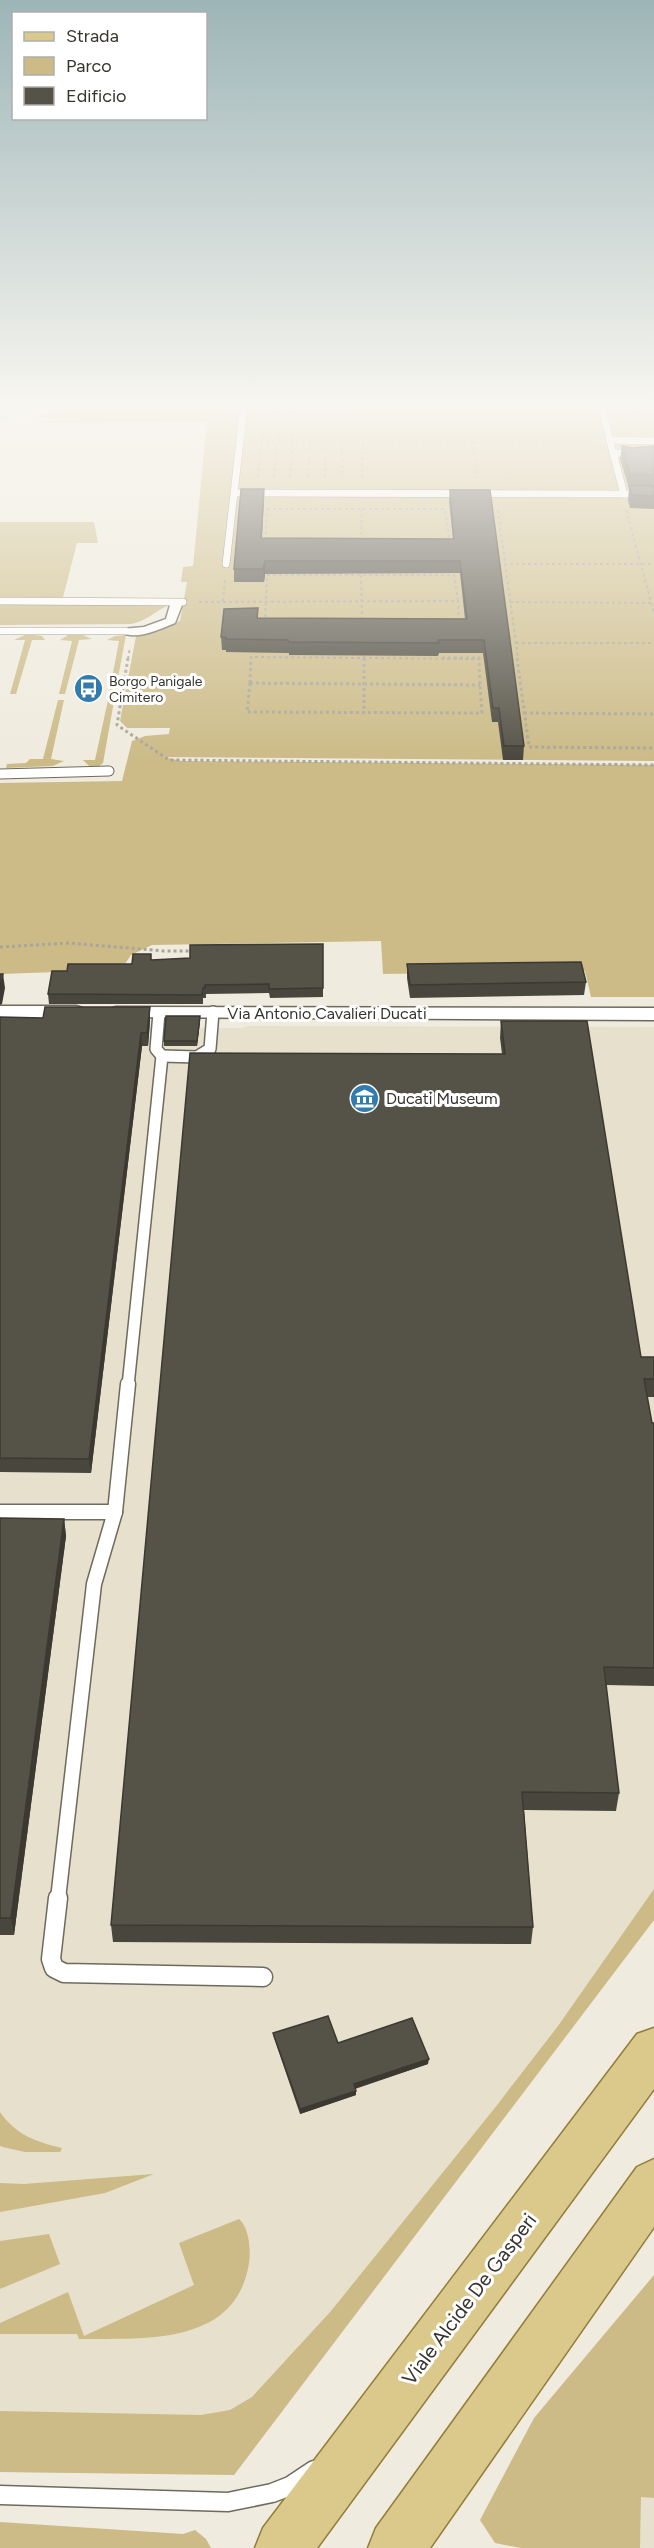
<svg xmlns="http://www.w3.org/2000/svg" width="654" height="2548" font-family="Figtree,sans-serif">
<rect width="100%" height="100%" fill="#efebde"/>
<g fill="#e6e0cc">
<path d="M0,1026l199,2h44l5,-2 406,1v893l-420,555 -234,-3z"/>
<path d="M641,2497l13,1v50h-14z"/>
</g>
<g fill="#ccbb87">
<path d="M57,405h597v356l-491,-4 19,4 472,4v232h-63l-6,-26 -202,3 -2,-33 -229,4 -21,10 -8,12 -9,3 -114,4v-191l122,-2 10,-40 13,-5 24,-2 1,-6h-43l-7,-7 16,-85 44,-15 7,-39h-6l2,-15 10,-1 14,-144 -187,1 62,-4 -46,-2 3,-3h14z"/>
<path d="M0,522h94l4,21h-21l-14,54h-63z"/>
<path d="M0,605h169c-12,5 -24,17 -38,19l-131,1z"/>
<path d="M27,634l15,2 3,4h-13l-16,54h-6l15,-54h-11z"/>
<path d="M68,635h15l9,4 -13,1 -14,54h-6l13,-53 -12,-1z"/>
<path d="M126,635l-11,59h-6l10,-53 -12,-1 8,-4z"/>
<path d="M58,700h6l-13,59 13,2 -11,5 -47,2 1,-4 19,-1 4,-4h13z"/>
<path d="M108,700l6,1 -11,62 -4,3h-10l-6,-6h12z"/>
<path d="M654,1889v31l-420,555 -234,-3v-61l201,4 29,-5 22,-13 79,-86 163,-202 64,-83z"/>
<path d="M0,2112c16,23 36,30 62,36l-2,4h-35l-22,-5 -3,-1z"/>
<path d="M154,2174l-49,19 -105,19v-29l24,1z"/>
<path d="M239,2219c10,8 12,31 10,44 -13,84 -106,75 -170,76l-2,-5h-77v-11l68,-31 16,44 110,-51 -15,-42z"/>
<path d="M49,2234l11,30 -60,25v-48z"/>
<path d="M654,2275v223l-13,-1 -1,51h-119l-26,-5 -15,-23 54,-102z"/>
<path d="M0,2522l183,12 12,-4 11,9 5,9h-211z"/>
</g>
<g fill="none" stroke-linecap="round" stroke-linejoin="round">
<defs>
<g id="service-far4">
<path d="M601,405l12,48"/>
<path d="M610,440l44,1"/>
<path d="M654,454l-41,-1 11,41h30"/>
<path d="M235,493l389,1"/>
<path d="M226,564l18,-159"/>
<path d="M0,601l183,1"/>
<path d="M0,631h126"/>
</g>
<path id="service-far3" d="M0,774l109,-3"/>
<g id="service-far2">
<path d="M162,1056l35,1 13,-8 3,-37"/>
<path d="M128,1386l34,-330 -6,-7 3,-36"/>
</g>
<g id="service-far1">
<path d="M0,1512h115"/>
<path d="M58,1899l36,-315 21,-72 13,-128"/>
</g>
<g id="service">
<path d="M58,1898l-7,61 3,9 10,5 199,4"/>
<path d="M0,2495l228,7 44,-9 18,-7 24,-16"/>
</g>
<path id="pedestrian" d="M176,602l6,3 -7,18c-15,6 -41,19 -55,8l2,-2 22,-2 22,-8 4,-14z"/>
<g id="minor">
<path d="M0,1006h76l7,2 3,4 -3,4 -7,2h-76z"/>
<path d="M116,1007l538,1v12l-545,-3 -3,-4 3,-4z"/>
</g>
<g id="primary">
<path d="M654,2028v61l-337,459h-62l8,-20 374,-494z"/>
<path d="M654,2159v68l-224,321h-62l8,-20 261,-361z"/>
</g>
</defs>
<use href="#service-far4" stroke="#6e6a5e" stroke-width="8"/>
<use href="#service-far3" stroke="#6e6a5e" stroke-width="11"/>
<use href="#service-far2" stroke="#6e6a5e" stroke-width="14"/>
<use href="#service-far1" stroke="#6e6a5e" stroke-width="17"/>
<use href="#service" stroke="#6e6a5e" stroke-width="21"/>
<use href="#pedestrian" stroke="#6e6a5e" stroke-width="3"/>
<use href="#minor" stroke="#6e6a5e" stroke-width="3"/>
<use href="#primary" stroke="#927d3a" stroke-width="3"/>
<g stroke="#a9a59b" stroke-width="2" stroke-dasharray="3 3" stroke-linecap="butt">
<path d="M469,405l8,73"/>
<path d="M259,407h93"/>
<path d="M616,408h38"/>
<path d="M259,412l93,1"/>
<path d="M352,412v29"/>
<path d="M619,412h35"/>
<path d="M0,418h5l7,-13"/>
<path d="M254,441l340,1"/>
<path d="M342,441v37"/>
<path d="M258,477l6,-65"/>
<path d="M274,477l6,-65"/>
<path d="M290,477l5,-65"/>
<path d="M308,477l2,-36"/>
<path d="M325,477l1,-36"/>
<path d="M362,478l1,-37"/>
<path d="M267,509h178l6,41 -186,-1z"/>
<path d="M498,510l20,149"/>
<path d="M626,510l28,103"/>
<path d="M361,541l1,-32"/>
<path d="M498,564h156"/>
<path d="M361,575l1,47"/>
<path d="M223,601l2,-23"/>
<path d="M199,602l259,-1 1,22"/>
<path d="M510,602l143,1"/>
<path d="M265,623l2,-48h187l4,26"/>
<path d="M516,643h138"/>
<path d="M364,656v3"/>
<path d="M128,659l2,-12"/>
<path d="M251,659v-2l228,2"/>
</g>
<g stroke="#a9a59b" stroke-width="3" stroke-dasharray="3 3" stroke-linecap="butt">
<path d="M128,658l-11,67 52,35 485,5"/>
<path d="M364,658v55"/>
<path d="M442,658h37l1,27"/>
<path d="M517,658l12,89 125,1"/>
<path d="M250,683l230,2"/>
<path d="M250,683l-3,29 235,1 -2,-28"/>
<path d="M250,683l1,-25"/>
<path d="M524,713l130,1"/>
<path d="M0,947l70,-4 93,8h31"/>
</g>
<use href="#service-far4" stroke="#fff" stroke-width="7"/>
<use href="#service-far3" stroke="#fff" stroke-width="9"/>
<use href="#service-far2" stroke="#fff" stroke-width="11"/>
<use href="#service-far1" stroke="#fff" stroke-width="14"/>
<use href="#service" stroke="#fff" stroke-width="18"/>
<use href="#pedestrian" fill="#fff" fill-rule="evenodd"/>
<use href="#minor" fill="#fff" fill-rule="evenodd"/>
<use href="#primary" fill="#dbc98c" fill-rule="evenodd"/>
</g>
<g fill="#49473d">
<path d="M622,446l11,2 21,-2v63l-24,-1 -2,-8 1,-12 -9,-29z"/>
<path d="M264,489l-2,49 191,1 -4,-37 1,-12 74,256 -1,14h-20l-5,-38h-6l-9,-69h-44l-1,3 -149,-1v-2l-63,-1v-2h-4l-1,-13 37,-29v10l207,1 -5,-46 -195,1 -1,8h-30v-13z"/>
<path d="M323,944v53l-53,1 -1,-5 -63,1v4h-3v6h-154l-1,-10 19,-23 65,-7 20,-4 38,-2z"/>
<path d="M407,964l179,18 -2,13 -174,3 -3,-20z"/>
<path d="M200,1016v5l-3,25h-33v-5z"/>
<path d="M0,1017l150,4 -2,25h-6l-51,427 -91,-1z"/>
<path d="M501,1021l140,336h13v40h-7l5,26h2v263l-48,-1 13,108 -3,18 -92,-1 9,117 -2,17 -418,-2 -2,-17 391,-871 -2,-16z"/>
<path d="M0,1518l64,1 2,17 -52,399h-14z"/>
<path d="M273,2033l65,10 90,21 -73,25 1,6 -56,19 -26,-76z"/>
</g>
<g fill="#3c3932">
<path d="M264,489v12l-3,50v-13z"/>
<path d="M265,561v13l-1,8 -1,-13z"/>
<path d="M3,974l2,14 -3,16 -2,1v-15z"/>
<path d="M150,1007v14l-2,25 -1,-13z"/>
<path d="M200,1016v5l-3,25v-5z"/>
<path d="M141,1033l1,13 -51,427 -2,-14z"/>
<path d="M64,1519l2,17 -52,399 -3,-17z"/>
<path d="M429,2059l-1,5 -75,25 1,-5z"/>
<path d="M356,2091v4l-56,19v-5z"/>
</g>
<g fill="#555247" stroke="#3c3932" stroke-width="1.5">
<path d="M622,446l11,2 21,-2v29h-24z"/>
<path d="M629,486h25v10l-22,-1z"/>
<path d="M241,489h23l-3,49 193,1 -4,-49h40l34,256h-20l-5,-38h-6l-9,-68h-46l1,3 -150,-1 -1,-2 -62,-1v-2h-5l3,-28 34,-1 -1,10 210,1 -7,-58h-195l-2,8h-29z"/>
<path d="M323,944v44l-54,1v-5l-64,1v3h-2l-1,7 -154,-1 4,-23h15l1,-7h64l1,-10h18v6l39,-2v-13z"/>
<path d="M581,962l5,20 -176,3 -3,-21z"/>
<path d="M0,974h3l-3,16z"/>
<path d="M45,1007h105l-3,26h-6l-52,426 -89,-1v-441l43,1z"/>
<path d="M166,1016h34l-3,25h-33z"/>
<path d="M501,1021h86l54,336h13v22h-10l8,44h2v245l-50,-1 15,126 -97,-1 11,135 -422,-2 79,-872 315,1z"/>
<path d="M0,1518l64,1 -53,399h-11z"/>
<path d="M328,2016l10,27 74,-25 17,41 -75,25 2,7 -56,18 -27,-76z"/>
</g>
<linearGradient id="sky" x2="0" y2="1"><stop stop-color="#9db5b7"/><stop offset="0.53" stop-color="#f8f6f0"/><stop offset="1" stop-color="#f8f6f0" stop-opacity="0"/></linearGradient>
<rect width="654" height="762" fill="url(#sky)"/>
<defs>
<symbol id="bus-disc" viewBox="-11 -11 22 22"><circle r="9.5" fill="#327baf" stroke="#fff"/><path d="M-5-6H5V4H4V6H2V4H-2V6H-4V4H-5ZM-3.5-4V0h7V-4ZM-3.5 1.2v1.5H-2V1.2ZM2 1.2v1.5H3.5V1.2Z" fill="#fff"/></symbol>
<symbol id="museum-disc" viewBox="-11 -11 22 22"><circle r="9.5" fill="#327baf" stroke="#fff"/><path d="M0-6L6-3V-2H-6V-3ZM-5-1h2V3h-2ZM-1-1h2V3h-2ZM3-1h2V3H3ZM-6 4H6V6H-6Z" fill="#fff"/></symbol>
</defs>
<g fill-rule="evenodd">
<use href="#bus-disc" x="72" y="672" width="33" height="33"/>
<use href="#museum-disc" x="348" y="1082" width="33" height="33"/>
</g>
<g text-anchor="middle" stroke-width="6" stroke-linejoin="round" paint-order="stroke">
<g font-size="14" fill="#36342f" stroke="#fff" text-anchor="start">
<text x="109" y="686">Borgo Panigale<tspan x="109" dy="16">Cimitero</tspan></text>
</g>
<g font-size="16" fill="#36342f" stroke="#fff">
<text x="327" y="1019">Via Antonio Cavalieri Ducati</text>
</g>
<g font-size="16" fill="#36342f" stroke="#fff" text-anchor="start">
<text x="386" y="1104">Ducati Museum</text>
</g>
<g font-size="20" fill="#36342f" stroke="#fff">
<text transform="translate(469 2299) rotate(-53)" y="7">Viale Alcide De Gasperi</text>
</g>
</g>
<rect x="12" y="12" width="195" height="108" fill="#ffffff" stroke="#afaeac" stroke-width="1.5"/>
<rect x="24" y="32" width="30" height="9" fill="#dbc98c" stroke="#afaeac" stroke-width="1.5"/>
<text x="66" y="42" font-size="18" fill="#36342f">Strada</text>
<rect x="24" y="57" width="30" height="18" fill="#ccbb87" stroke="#afaeac" stroke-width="1.5"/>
<text x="66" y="72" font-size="18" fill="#36342f">Parco</text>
<rect x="24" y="87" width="30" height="18" fill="#555247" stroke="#afaeac" stroke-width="1.5"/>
<text x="66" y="102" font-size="18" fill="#36342f">Edificio</text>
</svg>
